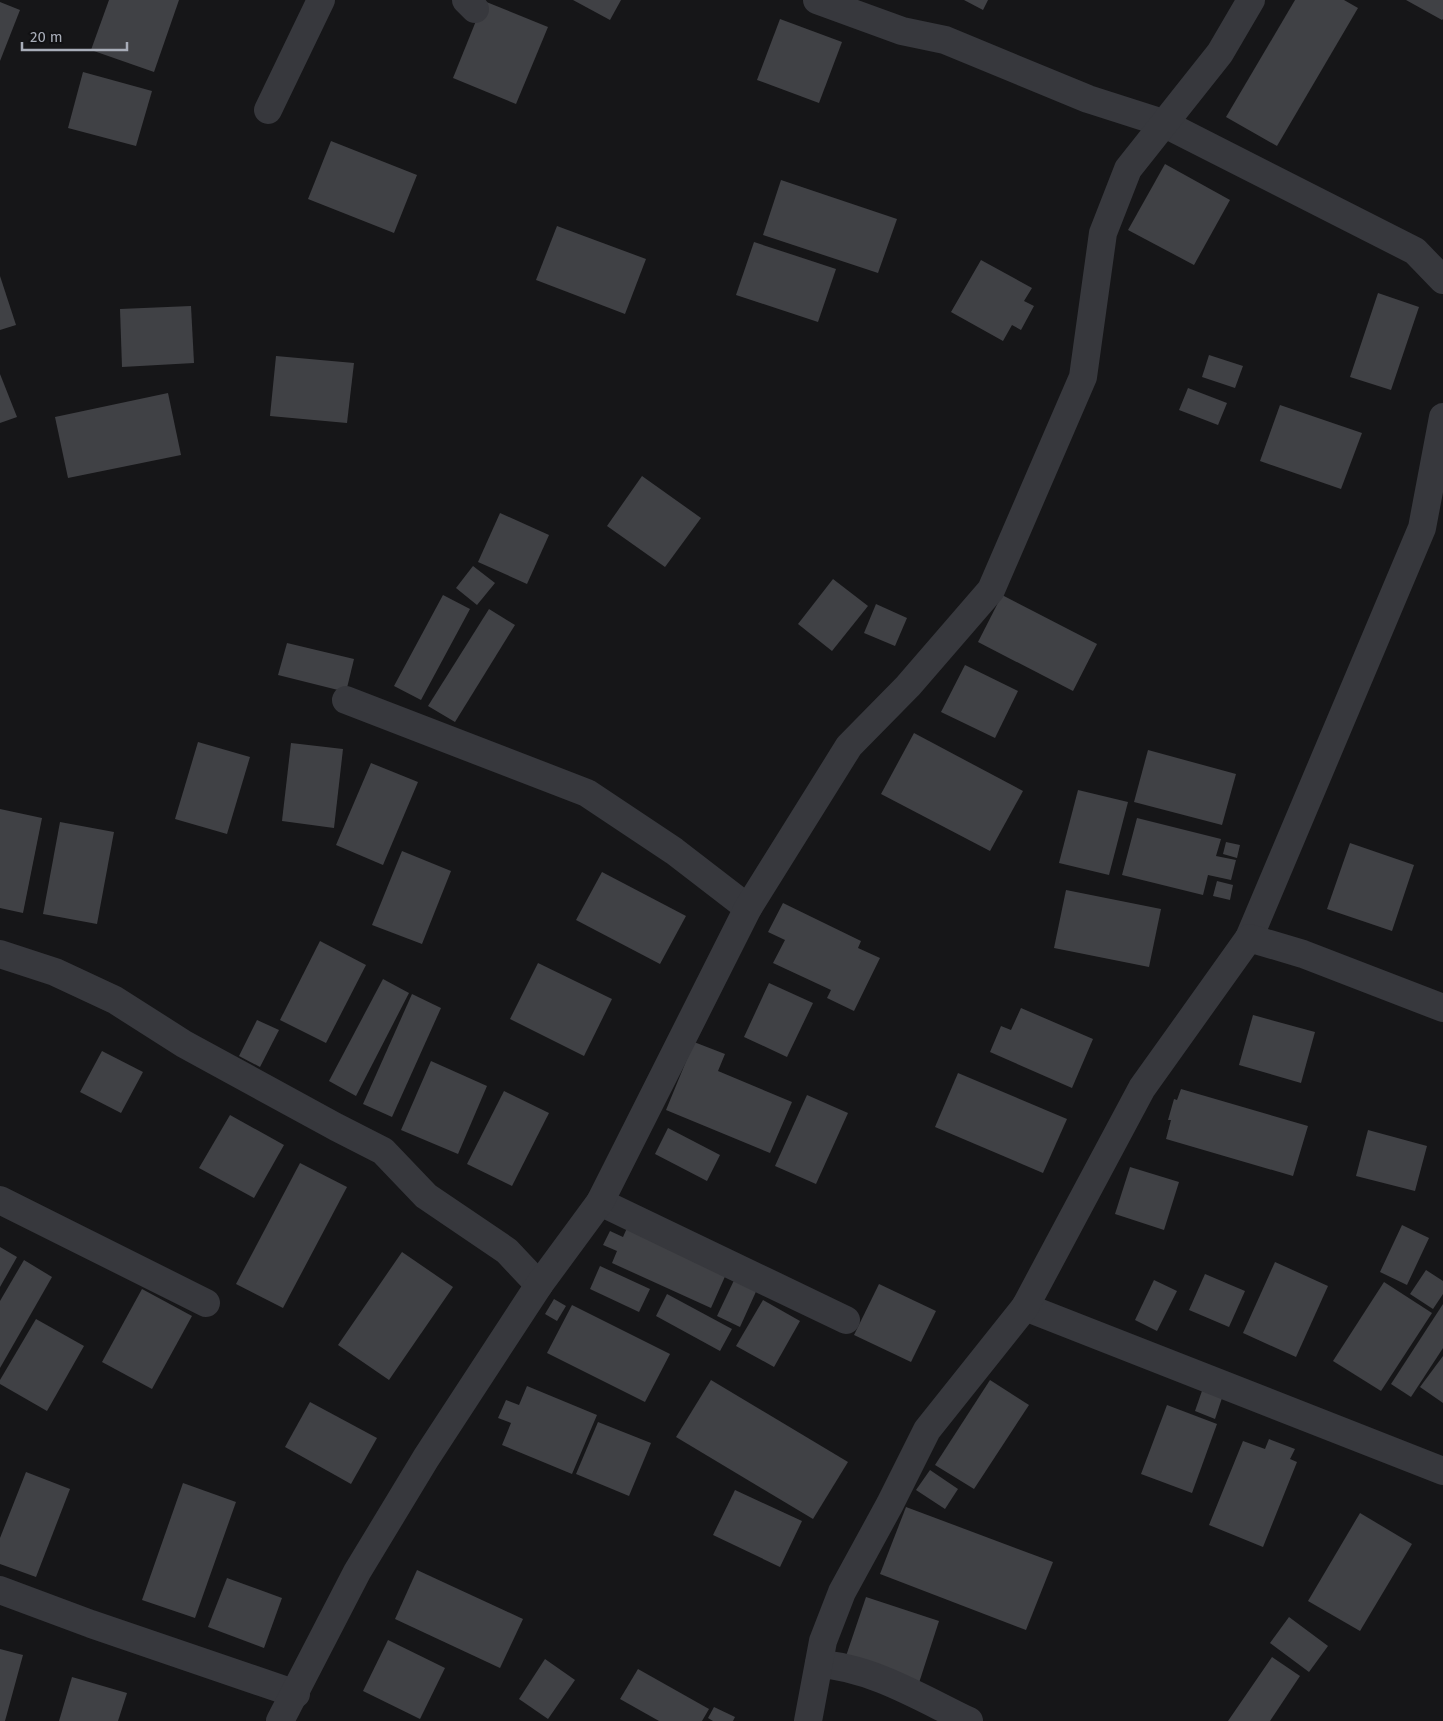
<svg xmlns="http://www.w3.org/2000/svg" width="1443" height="1721" font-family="'Fira Sans',sans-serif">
<rect width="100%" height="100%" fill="#161618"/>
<g fill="#404145">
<path d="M109,0h70l-25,72 -63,-22z"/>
<path d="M573,0h48l-11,20z"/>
<path d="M964,0h24l-5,10z"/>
<path d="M1295,0h49l14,8 -81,138 -51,-29z"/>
<path d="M1406,0h37v19l-1,1z"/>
<path d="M484,1l64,26 -32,77 -63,-26z"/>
<path d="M0,2l20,8 -20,51z"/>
<path d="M780,19l62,23 -23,61 -62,-23z"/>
<path d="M83,72l69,19 -16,55 -68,-18z"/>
<path d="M331,141l86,34 -23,58 -86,-34z"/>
<path d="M1165,164l65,36 -36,65 -66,-35z"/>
<path d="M781,180l116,39 -19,54 -115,-38z"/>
<path d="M557,226l89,33 -21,55 -89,-34z"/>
<path d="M754,242l82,27 -18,53 -82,-27z"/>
<path d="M981,260l51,28 -8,13 10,5 -13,24 -9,-5 -9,16 -52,-29z"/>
<path d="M0,276l16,49 -16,5z"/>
<path d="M1378,293l41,14 -28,83 -41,-13z"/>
<path d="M191,306l3,57 -72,4 -2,-58z"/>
<path d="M1209,355l34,11 -8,22 -33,-11z"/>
<path d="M276,356l78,7 -7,60 -77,-7z"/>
<path d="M0,374l17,43 -17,6z"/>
<path d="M1188,388l39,15 -9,22 -39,-15z"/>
<path d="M168,393l13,62 -113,23 -13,-61z"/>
<path d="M1280,405l82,28 -21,56 -81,-28z"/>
<path d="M642,476l59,42 -36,49 -58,-41z"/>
<path d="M500,513l49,22 -22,49 -49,-22z"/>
<path d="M473,566l22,17 -18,22 -21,-17z"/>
<path d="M833,579l35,27 -36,45 -34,-27z"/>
<path d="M443,595l27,14 -49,91 -27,-14z"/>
<path d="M1002,595l95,49 -24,47 -95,-49z"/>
<path d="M876,604l31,14 -12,28 -31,-13z"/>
<path d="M489,609l26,16 -60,97 -27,-16z"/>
<path d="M287,643l67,16 -8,33 -68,-17z"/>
<path d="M965,665l53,26 -23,47 -54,-26z"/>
<path d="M914,733l109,58 -33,60 -109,-57z"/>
<path d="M198,742l52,15 -23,77 -52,-15z"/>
<path d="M291,743l52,6 -9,79 -52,-7z"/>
<path d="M1148,750l88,24 -14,51 -88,-23z"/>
<path d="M371,763l47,19 -35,83 -47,-20z"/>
<path d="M1078,790l50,12 -19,73 -50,-12z"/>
<path d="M0,809l42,9 -19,95 -23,-5z"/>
<path d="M1137,818l84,21 -5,17 20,4 -5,20 -23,-5 -5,20 -81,-20z"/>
<path d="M60,822l54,10 -17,92 -54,-10z"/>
<path d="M1226,842l14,3 -3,13 -14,-4z"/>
<path d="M1350,843l64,22 -22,66 -65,-22z"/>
<path d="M402,851l49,20 -29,73 -50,-19z"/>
<path d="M602,872l84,44 -26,48 -84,-44z"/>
<path d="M1217,881l16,4 -3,15 -17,-4z"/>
<path d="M1066,890l95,19 -12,58 -95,-19z"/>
<path d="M783,903l78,38 -3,7 22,10 -26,53 -27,-13 4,-8 -58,-27 12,-23 -17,-8z"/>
<path d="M320,941l46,24 -40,78 -46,-23z"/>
<path d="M538,963l74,36 -28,57 -74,-37z"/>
<path d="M383,979l26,14 -53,103 -27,-15z"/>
<path d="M769,983l44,20 -26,54 -43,-20z"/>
<path d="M412,994l29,14 -49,109 -29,-13z"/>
<path d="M1021,1008l72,31 -21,49 -82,-36 11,-26 10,4z"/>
<path d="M1253,1015l62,17 -14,51 -62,-18z"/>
<path d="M257,1020l22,10 -19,37 -21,-11z"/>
<path d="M694,1042l31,12 -7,17 74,31 -22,51 -104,-43z"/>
<path d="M102,1051l41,21 -22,41 -41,-21z"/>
<path d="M431,1061l56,25 -29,68 -57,-24z"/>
<path d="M958,1073l109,46 -24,54 -108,-46z"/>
<path d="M1181,1089l127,37 -15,50 -127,-37 5,-19h-3l6,-21 3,1z"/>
<path d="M504,1091l45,22 -37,73 -45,-22z"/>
<path d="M807,1095l41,18 -32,71 -41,-18z"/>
<path d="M230,1115l54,30 -30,53 -55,-30z"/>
<path d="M668,1128l52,27 -13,26 -52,-27z"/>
<path d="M1368,1130l59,16 -12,45 -59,-15z"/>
<path d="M300,1163l47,24 -64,121 -47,-24z"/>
<path d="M1130,1167l49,15 -15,48 -49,-16z"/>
<path d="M1402,1225l27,13 -22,47 -27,-13z"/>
<path d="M627,1228l100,44 -16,36 -99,-45 5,-12 -14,-6 7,-14 13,6z"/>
<path d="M0,1247l17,10 -17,30z"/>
<path d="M402,1252l51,35 -64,93 -51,-35z"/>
<path d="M24,1260l28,17 -52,91v-67z"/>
<path d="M1275,1262l53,24 -32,71 -53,-24z"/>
<path d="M600,1266l50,23 -11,23 -49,-23z"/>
<path d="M1426,1270l17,11v13l-10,15 -23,-15z"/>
<path d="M737,1274l22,11 -19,42 -23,-11z"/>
<path d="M1205,1274l40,17 -16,36 -40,-17z"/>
<path d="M1154,1280l23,11 -20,40 -22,-11z"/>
<path d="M1384,1282l48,31 -51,78 -48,-30z"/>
<path d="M879,1284l57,27 -25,51 -57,-27z"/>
<path d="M142,1289l50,27 -40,73 -50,-27z"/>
<path d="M667,1294l65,35 -12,22 -64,-35z"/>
<path d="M554,1299l12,7 -9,15 -12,-7z"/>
<path d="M763,1300l37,21 -26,46 -38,-21z"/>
<path d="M1443,1304v44l-32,49 -20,-13z"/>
<path d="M572,1305l98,49 -25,48 -98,-49z"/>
<path d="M36,1319l48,27 -37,65 -47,-27v-4z"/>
<path d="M1443,1356v47l-23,-16z"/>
<path d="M711,1380l137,82 -35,57 -137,-82z"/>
<path d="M990,1380l39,25 -55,84 -39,-24z"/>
<path d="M527,1386l70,29 -25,59 -70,-29 9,-22 -13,-5 8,-18 13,5z"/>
<path d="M1203,1388l20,7 -8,24 -20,-8z"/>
<path d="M310,1402l67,36 -26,46 -66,-37z"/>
<path d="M1167,1405l50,19 -25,69 -51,-19z"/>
<path d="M598,1422l53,21 -22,53 -53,-22z"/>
<path d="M1269,1439l26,10 -5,10 7,3 -34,85 -54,-22 34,-84 22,8z"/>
<path d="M930,1470l28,19 -13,20 -29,-19z"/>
<path d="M26,1472l44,17 -34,88 -36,-13v-26z"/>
<path d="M183,1483l53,19 -41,116 -53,-18z"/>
<path d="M735,1490l67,31 -22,46 -67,-32z"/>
<path d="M906,1507l147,55 -27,68 -146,-56z"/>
<path d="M1360,1513l52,31 -52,87 -52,-30z"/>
<path d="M417,1570l106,49 -23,49 -105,-49z"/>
<path d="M227,1578l55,20 -18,50 -56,-21z"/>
<path d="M866,1597l73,24 -21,65 -74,-24z"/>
<path d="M1289,1617l39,29 -19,26 -39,-29z"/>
<path d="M388,1640l57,28 -25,51 -57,-28z"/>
<path d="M0,1649l23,6 -18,66h-5z"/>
<path d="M1272,1657l28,19 -30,45h-42z"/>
<path d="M545,1659l30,21 -27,39 -29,-20z"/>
<path d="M638,1669l71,40 -7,12h-43l-39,-22z"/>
<path d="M72,1677l55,16 -9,28h-59z"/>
<path d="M714,1707l21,10 -2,4h-20l-5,-3z"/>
</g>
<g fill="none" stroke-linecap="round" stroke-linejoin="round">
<g stroke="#37383d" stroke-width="28">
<path d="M466,0l9,9"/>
<path d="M817,0l85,31 43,9 143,59 75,24 252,128 28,29"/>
<path d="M268,110l53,-110"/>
<path d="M346,700l241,93 87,58 74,57"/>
<path d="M1249,938l173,-410 21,-111"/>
<path d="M0,954l55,18 60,28 69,44 152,83 47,24 43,45 81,55 32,34"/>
<path d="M0,1200l206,103"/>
<path d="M600,1202l246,118"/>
<path d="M1025,1307l418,164"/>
<path d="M0,1590l91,34 205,70"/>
<path d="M819,1664c52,3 104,35 150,57"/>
<path d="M280,1721l77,-149 69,-114 113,-173 61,-83 148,-294 101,-162 59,-60 83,-96 92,-213 20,-144 25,-64 92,-116 31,-53"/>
<path d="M808,1721l15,-80 19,-49 48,-88 37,-74 98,-123 117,-219 107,-150 54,16 140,54"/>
</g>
</g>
<path d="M22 42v8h105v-8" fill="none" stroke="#a8adb8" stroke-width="2.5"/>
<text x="30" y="42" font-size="15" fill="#a8adb8" stroke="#111113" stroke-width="4" paint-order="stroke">20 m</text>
</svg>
